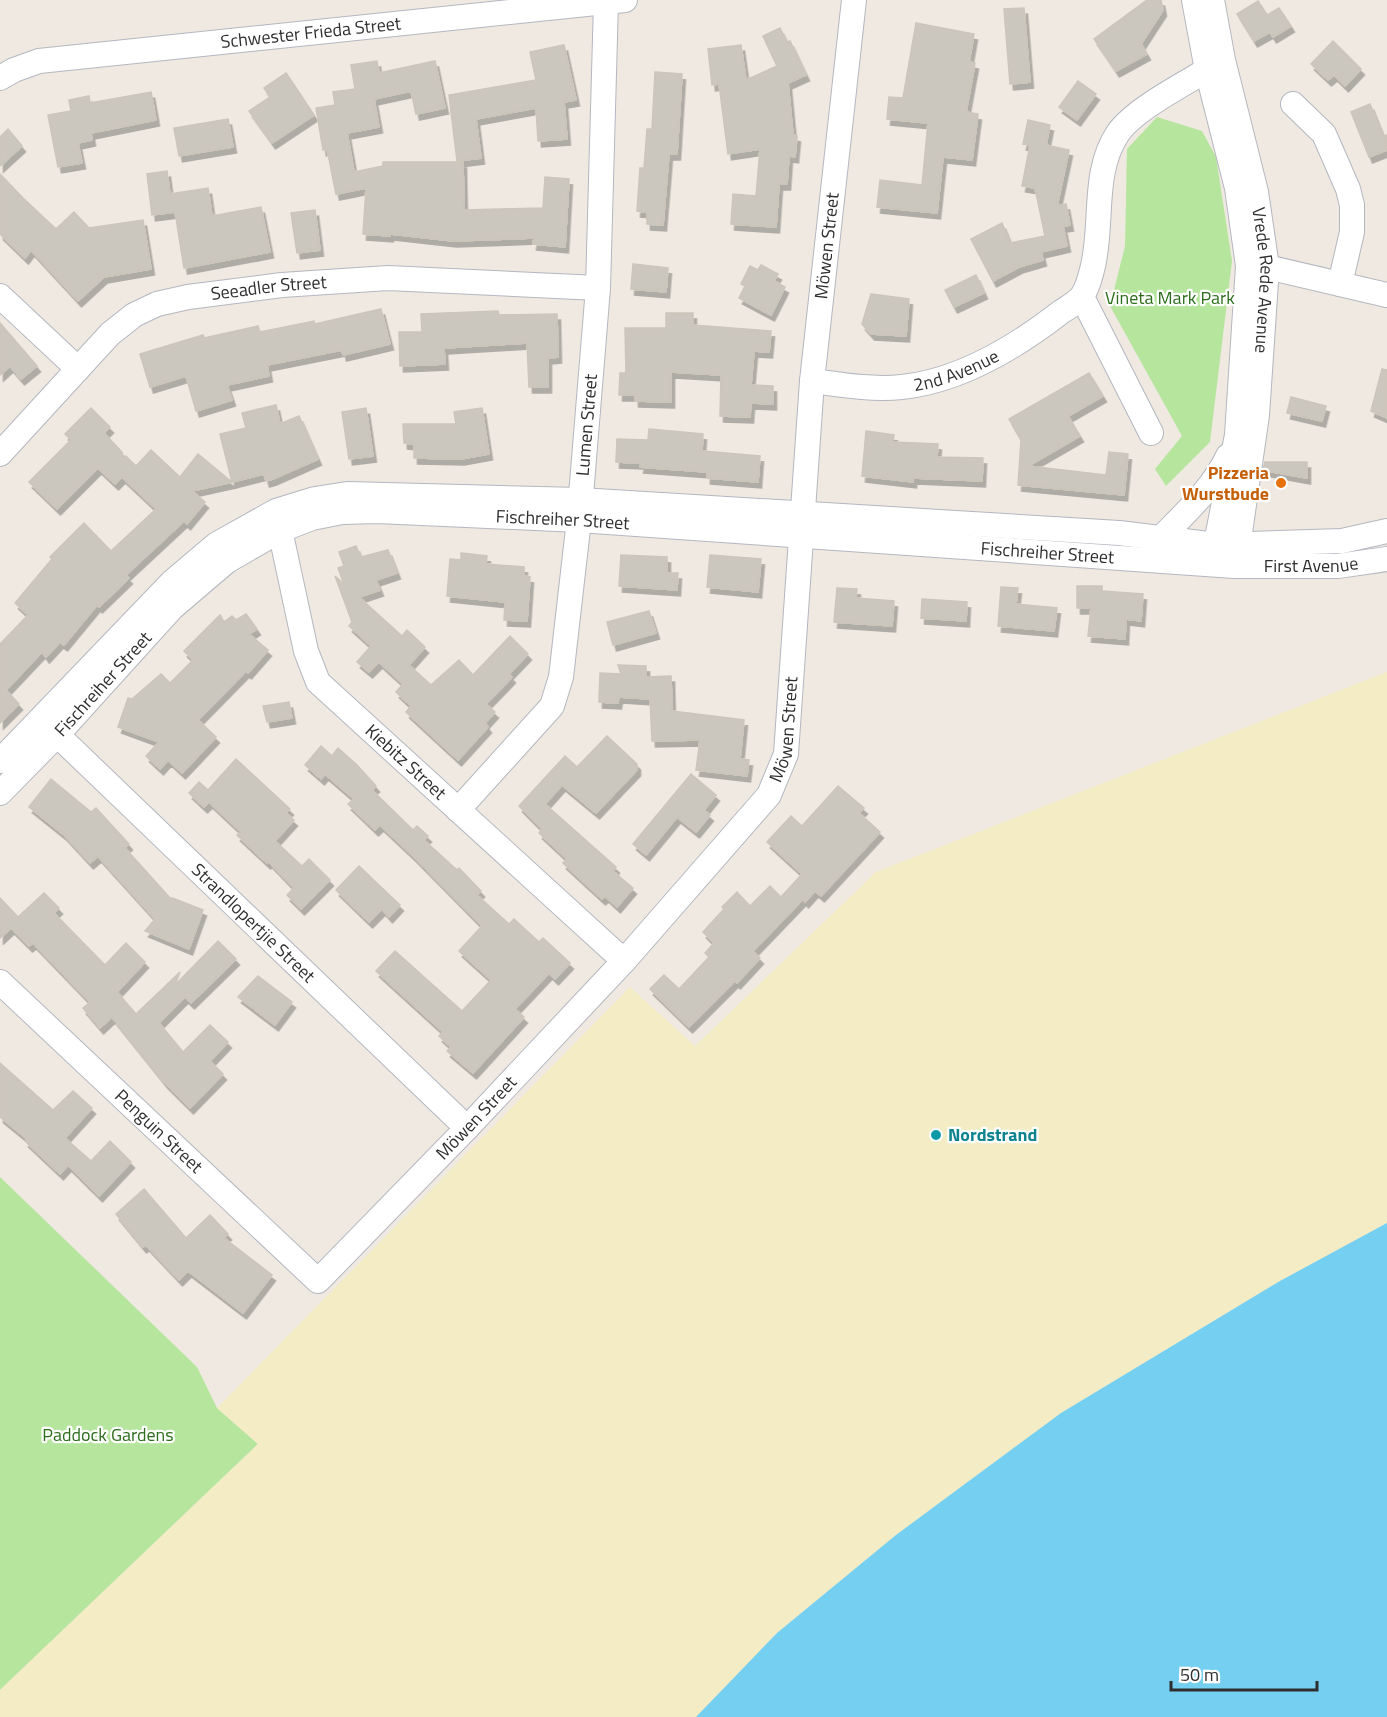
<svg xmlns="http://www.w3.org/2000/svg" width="1387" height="1717" font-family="'Titillium Web',sans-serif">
<defs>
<filter id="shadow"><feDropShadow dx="3.5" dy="6" stdDeviation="0" flood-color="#0004"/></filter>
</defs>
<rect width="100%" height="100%" fill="#efe9e1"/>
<g fill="#b6e59e">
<path d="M1157,117l45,14 14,26 16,104 -22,181 -44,44 -11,-17 27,-33 -72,-130 15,-60 2,-97z"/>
<path d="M0,1177l197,190 20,41 41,36 -258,246z"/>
</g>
<path fill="#f3ecc5" d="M1387,672v551l-107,58 -219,132 -165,122 -119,98 -81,84h-696v-27l258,-246 -41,-36 413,-421 65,59 181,-174z"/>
<path fill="#75cff0" d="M1387,1223v494h-691l81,-84 119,-98 165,-122 219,-132z"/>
<g fill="#cbc7bf" stroke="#cbc5ba" stroke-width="1.5" filter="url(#shadow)">
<path d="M1147,0h14l2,10 -22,34 6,10 -31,17 -22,-32z"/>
<path d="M1258,1l9,14 12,-7 12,18 -18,11 -3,-5 -16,9 -17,-27z"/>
<path d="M1024,8l6,74 -20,2 -6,-75z"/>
<path d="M916,23l58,11 -5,28 6,1 -9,49 12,2 -6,46 -29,-3 -6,56 -60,-6 3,-27 42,5 6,-62 -41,-4 2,-22 14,1z"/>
<path d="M780,28l7,14 3,-1 16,34 -18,8 5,52 4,1 -2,21 -6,-1 -2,28h-8l-3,43 -45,-3 2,-30 23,2 4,-47 -32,5 -9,-70 -7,1 -4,-36 33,-4 5,35 31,-14 -14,-30z"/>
<path d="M1333,41l28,28 -16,17 -11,-11 -6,5 -17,-16z"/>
<path d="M564,45l12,55 -12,2 3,37 -29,2 -2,-33 -60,11 5,39 -24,3 -8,-66 87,-15 -6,-28z"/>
<path d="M377,61l2,12 56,-12 10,47 -29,6 -5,-23 -37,8 5,28 -32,6 7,39 29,-6v-4h80l1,48 79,-2 2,-31 24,2 -4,68 -32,-3 1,-6 -81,3 -63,-7v2l-27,-2 3,-46 -30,6 -9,-45 -4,1 -7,-42 19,-3 -2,-13 22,-3 -4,-24z"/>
<path d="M655,72l27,2 -5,80h-8l-6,71 -16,-1v-12l-10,-1 3,-43h4l3,-39h5z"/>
<path d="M286,73l28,42 -42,28 -23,-32 21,-14 -6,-9z"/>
<path d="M1078,81l18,13 -19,26 -18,-13z"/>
<path d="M151,92l5,28 -65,13 1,7 -14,3 4,20 -24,4 -10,-52 23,-4 -2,-11 20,-4 1,7z"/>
<path d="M1370,104l13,32 4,-1v15l-18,7 -18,-45z"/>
<path d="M228,119l5,28 -54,9 -5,-28z"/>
<path d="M1028,120l22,5 -4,20 23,5 -12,56 9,-2 4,21 -7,1 4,20 -26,6 2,8 -24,7 -26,14 -22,-42 31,-16 8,20 35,-7 -10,-48 -13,-2 8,-41 -7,-1z"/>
<path d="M8,129l14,17 -22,20v-29z"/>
<path d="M167,171l3,23 38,-6 4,28 49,-9 9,45 -86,16 -9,-56 -23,3 -5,-41z"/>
<path d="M0,174l23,24 33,31 18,-17 15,16 54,-8 8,49 -47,8 -26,24 -47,-51 -6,8 -25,-24z"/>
<path d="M315,210l5,40 -23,3 -6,-40z"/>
<path d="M633,264l35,4 -2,24 -35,-3z"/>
<path d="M761,265l17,9 -4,7 11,6 -14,28 -32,-17 6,-12 -4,-2 9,-18 8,4z"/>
<path d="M976,275l8,18 -30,14 -9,-17z"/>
<path d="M871,294l38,5 -3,37 -35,-2 -9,-10z"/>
<path d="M381,309l9,35 -47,11 -1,-5 -75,15 2,11 -42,9 5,15 -36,11 -10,-35 -36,11 -10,-33 63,-19 1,3 54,-12 2,6 54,-11 1,3z"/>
<path d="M498,311l1,4 58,-1 1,43 -10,1v29h-19l-2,-44 -83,5 1,16 -45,2 -1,-34h23l-1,-18z"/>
<path d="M666,313h27v12l78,6 -2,21 -15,-1 -3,34 22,1v18l-22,-1 -1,14 -30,-1 1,-41 -50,-3v30l-36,-1v-6h-16l1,-22h6l-1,-45h41z"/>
<path d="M0,323l37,43 -16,13 -11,-13 -10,9z"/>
<path d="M1382,369l5,1v48l-16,-7z"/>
<path d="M1089,373l14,23 -35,20 12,20 -52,30 78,9 3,-23 19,2 -4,41 -106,-10 3,-45 -12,-21z"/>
<path d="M1291,397l35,9 -4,15 -35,-8z"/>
<path d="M276,405l4,19 19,-8 19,43 -45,20 -7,2 -2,-7 -32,8 -12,-48 26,-6 -4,-15z"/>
<path d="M91,408l19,19 -6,6 18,19 1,5 3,-1 10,10 15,-16 29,27 18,-23 34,28 -40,9 13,11 -18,22 -3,-3 -58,54 3,3 -30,29 -2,-2 -33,40 -4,-3 -14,15 -4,-5 -36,38 13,14 -19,19v-79l28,-29 -13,-12 37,-44 -2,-2 34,-34 27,28 45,-42 -34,-32 -7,7 -17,-16 -41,41 -28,-27 42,-42 -6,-6z"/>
<path d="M366,408l7,48 -24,3 -7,-47z"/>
<path d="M482,408l7,46 -28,5 -47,-1v-14l-10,-1 -1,-19h53l-2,-12z"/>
<path d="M649,429l54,5 -1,17 58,5 -2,26 -51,-4v-6l-67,-5 1,-4 -25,-1 1,-23 31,1z"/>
<path d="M866,431l28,4 -1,7 45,2 -1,13 46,1 -1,23 -69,-3v4l-51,-6z"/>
<path d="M1265,462h42v16l-44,-8z"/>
<path d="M356,546l5,11 27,-7 9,23 -21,7 4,10 -21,7 43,39 5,-6 18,17 -16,18 22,20 28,-25 14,15 37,-39 18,18 -19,20 3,3 -26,27 9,8 -10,11 3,4 -30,33 -52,-48 5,-6 -15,-14 7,-8 -24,-22 -10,10 -12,-10 14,-16 -22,-20 3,-4 -17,-46 9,8 -6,-16 6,-2 -5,-14z"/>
<path d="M461,553l26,3 -1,8 38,3v9l6,1 -3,44 -23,-1 1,-18 -58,-6 3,-37 11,1z"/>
<path d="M621,555l46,2v16h11l-1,17 -58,-4z"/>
<path d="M710,555l51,4 -3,33 -51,-5z"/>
<path d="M1077,586h25v5l41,3 -2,27 -15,-2 -1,20 -37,-3 3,-28h-14z"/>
<path d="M1001,587l17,1 -2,16 41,4 -3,23 -56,-5z"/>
<path d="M837,588l20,1 -1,9 38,3 -2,25 -58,-4z"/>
<path d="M922,599l45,3 -1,19 -45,-3z"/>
<path d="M649,611l7,22 -43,12 -6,-23z"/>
<path d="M246,614l11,15 -8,5 19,16 -20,23 -2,-2 -48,49 18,17 -34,36 -14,-13 -8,9 -14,-13 13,-14 -41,-15 10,-29 4,1 29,-25 9,9 23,-23 -9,-9 36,-36 4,7 8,-6 4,4z"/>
<path d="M618,665l28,1v11l25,-1 1,35 72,9 -4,39 9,1 -2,16 -51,-6 4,-30 -48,1 -2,-42 -31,-2 -1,6 -19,-1 1,-29 21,1z"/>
<path d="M289,702l3,16 -25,4 -4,-16z"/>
<path d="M607,736l30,28v6l-41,43 -34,-28 -17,19 71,63 -3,4 20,17 -16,19 -12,-11 -3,3 -39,-36 4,-4 -28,-26 3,-4 -23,-23 46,-50 12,11z"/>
<path d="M321,746l11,10 6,-8 19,17 19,21 -4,4 41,40 4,-4 11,10 -4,4 33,30 2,-2 22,23 -4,4 32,29 5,-5 25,23 4,-4 27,25 -15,16 -6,-6 -34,36 9,8 -51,56 -26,-22 4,-4 -12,-11 4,-4 -67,-61 19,-20 67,60 29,-31 -32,-29 23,-25 -69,-70 -33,-31 -5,5 -27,-26 6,-5 -29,-25 -4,5 -16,-14z"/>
<path d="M236,759l54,50 -4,4 8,7 -19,21 27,25 7,-7 21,21 -29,29 -14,-14 7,-7 -26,-27 -1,2 -30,-28 4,-3 -32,-30 -5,5 -15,-14 10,-11 9,8z"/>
<path d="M691,774l25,21 -12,15 6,5 -14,17 -19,-15 -31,38 -13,-11z"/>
<path d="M51,779l40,33 5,-4 33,36 -4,4 46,51 1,-1 31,12 -14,39 -44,-18 10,-12 -57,-63 -8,7 -26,-28 -35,-28z"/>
<path d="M838,786l26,22 -5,5 21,19 -59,64 -6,-5 -10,11 -2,-3 -50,52 7,7 -23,25 -2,-2 -46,46 -39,-38 14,-14 15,14 30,-32 -4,-4 9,-10 -11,-11 21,-23 -2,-2 15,-15 13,14 20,-20 11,11 21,-23 -35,-32 24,-26 11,10z"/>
<path d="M359,866l41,39 -11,12 -7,-8 -13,13 -33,-32z"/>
<path d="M44,893l15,15 -5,5 51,52 21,-22 19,19 -28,30 19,22 44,-42 -5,13 43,-44 18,18 -45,44 -6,-6 -26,26 24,29 27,-27 18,17 -18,19 13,13 -33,34 -26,-26 -52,-65 -12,11 -17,-20 7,-6 -57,-59 -4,3 -18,-18 -11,10v-40l18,19z"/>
<path d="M258,976l34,26 -17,23 -37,-28z"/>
<path d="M0,1063l53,47 20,-19 19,17 -27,30 26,23 19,-20 21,21 -32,34 -31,-31 -8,9 -35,-33 2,-2 -27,-22z"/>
<path d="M144,1189l42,49 24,-23 18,19 -4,4 48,37 -29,38 -55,-42 -9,9 -33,-35 -3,2 -27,-33z"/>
</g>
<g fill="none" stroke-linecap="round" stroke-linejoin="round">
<defs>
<g id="minor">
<path d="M1194,0l13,70 30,118 11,78 -11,169 -24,124"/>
<path id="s1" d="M1212,0l11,60 33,132 11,75 -10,148 -21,145"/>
<path id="s2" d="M0,78l14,-8 25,-9 586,-61"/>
<path d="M1293,104l31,30 24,55 4,16v27l-12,52"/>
<path d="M1252,266l15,1 120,28"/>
<path d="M0,296l78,73"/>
<path d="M1082,297l69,136"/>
<path id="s3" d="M812,381c30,4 59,9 90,6 58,-6 114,-40 159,-75 6,-4 17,-10 21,-16 5,-7 8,-18 10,-26 12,-44 -1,-97 26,-137 16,-23 64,-48 89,-63"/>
<path id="s4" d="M0,454l110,-120 24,-19 23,-11 31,-7 94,-12 106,-7 210,10"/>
<path id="s5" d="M277,516l29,135 12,31 306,279"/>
<path d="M1162,537c24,-25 51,-49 66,-81"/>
<path id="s6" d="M47,725l420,403"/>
<path d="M0,761l172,-179 45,-38 59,-33 39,-12 32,-5 233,6 539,33 98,12 125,-4 45,-10"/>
<path id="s7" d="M0,793l57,-58 115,-127 55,-47 54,-31 31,-12 30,-6 35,-1 202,9 655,46h104l49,-7"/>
<path id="s8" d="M458,810l94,-104 9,-29 18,-157 19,-232 8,-286"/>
<path id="s9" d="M0,982l318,299 149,-153 157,-167 145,-166 17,-41 26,-373 42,-381"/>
</g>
</defs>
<use href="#minor" stroke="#b4b7c1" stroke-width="26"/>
<use href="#minor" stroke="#fff" stroke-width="24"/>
</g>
<circle fill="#e8710a" stroke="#fff" stroke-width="2" cx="1281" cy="483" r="6"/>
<circle fill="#0f9aa8" stroke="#fff" stroke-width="2" cx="936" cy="1135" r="6"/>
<g text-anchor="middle" stroke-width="4.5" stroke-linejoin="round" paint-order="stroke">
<g font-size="18" fill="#2e2e2e" stroke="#fff">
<text dy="6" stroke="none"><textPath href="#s2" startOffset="316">Schwester Frieda Street</textPath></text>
<text dy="6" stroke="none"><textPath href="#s9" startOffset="1654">Möwen Street</textPath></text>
<text dy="6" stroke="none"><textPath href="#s1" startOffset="286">Vrede Rede Avenue</textPath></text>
<text dy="6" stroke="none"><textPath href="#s4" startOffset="332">Seeadler Street</textPath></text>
<text dy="6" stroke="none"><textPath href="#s3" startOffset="147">2nd Avenue</textPath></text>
<text dy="6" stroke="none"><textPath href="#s8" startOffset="424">Lumen Street</textPath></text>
<text dy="6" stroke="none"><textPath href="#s7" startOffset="672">Fischreiher Street</textPath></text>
<text dy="6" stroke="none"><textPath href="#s7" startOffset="1158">Fischreiher Street</textPath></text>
<text dy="6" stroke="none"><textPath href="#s7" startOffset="1422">First Avenue</textPath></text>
<text dy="6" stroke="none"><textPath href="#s7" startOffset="150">Fischreiher Street</textPath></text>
<text dy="6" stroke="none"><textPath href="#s9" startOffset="1168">Möwen Street</textPath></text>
<text dy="6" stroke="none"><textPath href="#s5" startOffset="290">Kiebitz Street</textPath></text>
<text dy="6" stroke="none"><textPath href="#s6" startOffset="286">Strandlopertjie Street</textPath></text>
<text dy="6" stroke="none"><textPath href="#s9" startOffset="664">Möwen Street</textPath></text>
<text dy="6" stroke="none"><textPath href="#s9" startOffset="218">Penguin Street</textPath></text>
</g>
<g font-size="18" fill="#2c6e1b" stroke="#fff">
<text x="1170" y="304">Vineta Mark Park</text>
<text x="108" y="1441">Paddock Gardens</text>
</g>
<g font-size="18" font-weight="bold" fill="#c56008" stroke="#fff" text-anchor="end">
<text x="1269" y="479">Pizzeria<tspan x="1269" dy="21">Wurstbude</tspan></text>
</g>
<g font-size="18" font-weight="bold" fill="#0d838f" stroke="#fff" text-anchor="start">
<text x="948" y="1141">Nordstrand</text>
</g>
</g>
<path d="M1171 1681v9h146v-9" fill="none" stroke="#2e2e2e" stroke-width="3"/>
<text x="1180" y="1681" font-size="18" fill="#2e2e2e" stroke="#ffffff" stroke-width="4.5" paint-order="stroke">50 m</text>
</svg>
